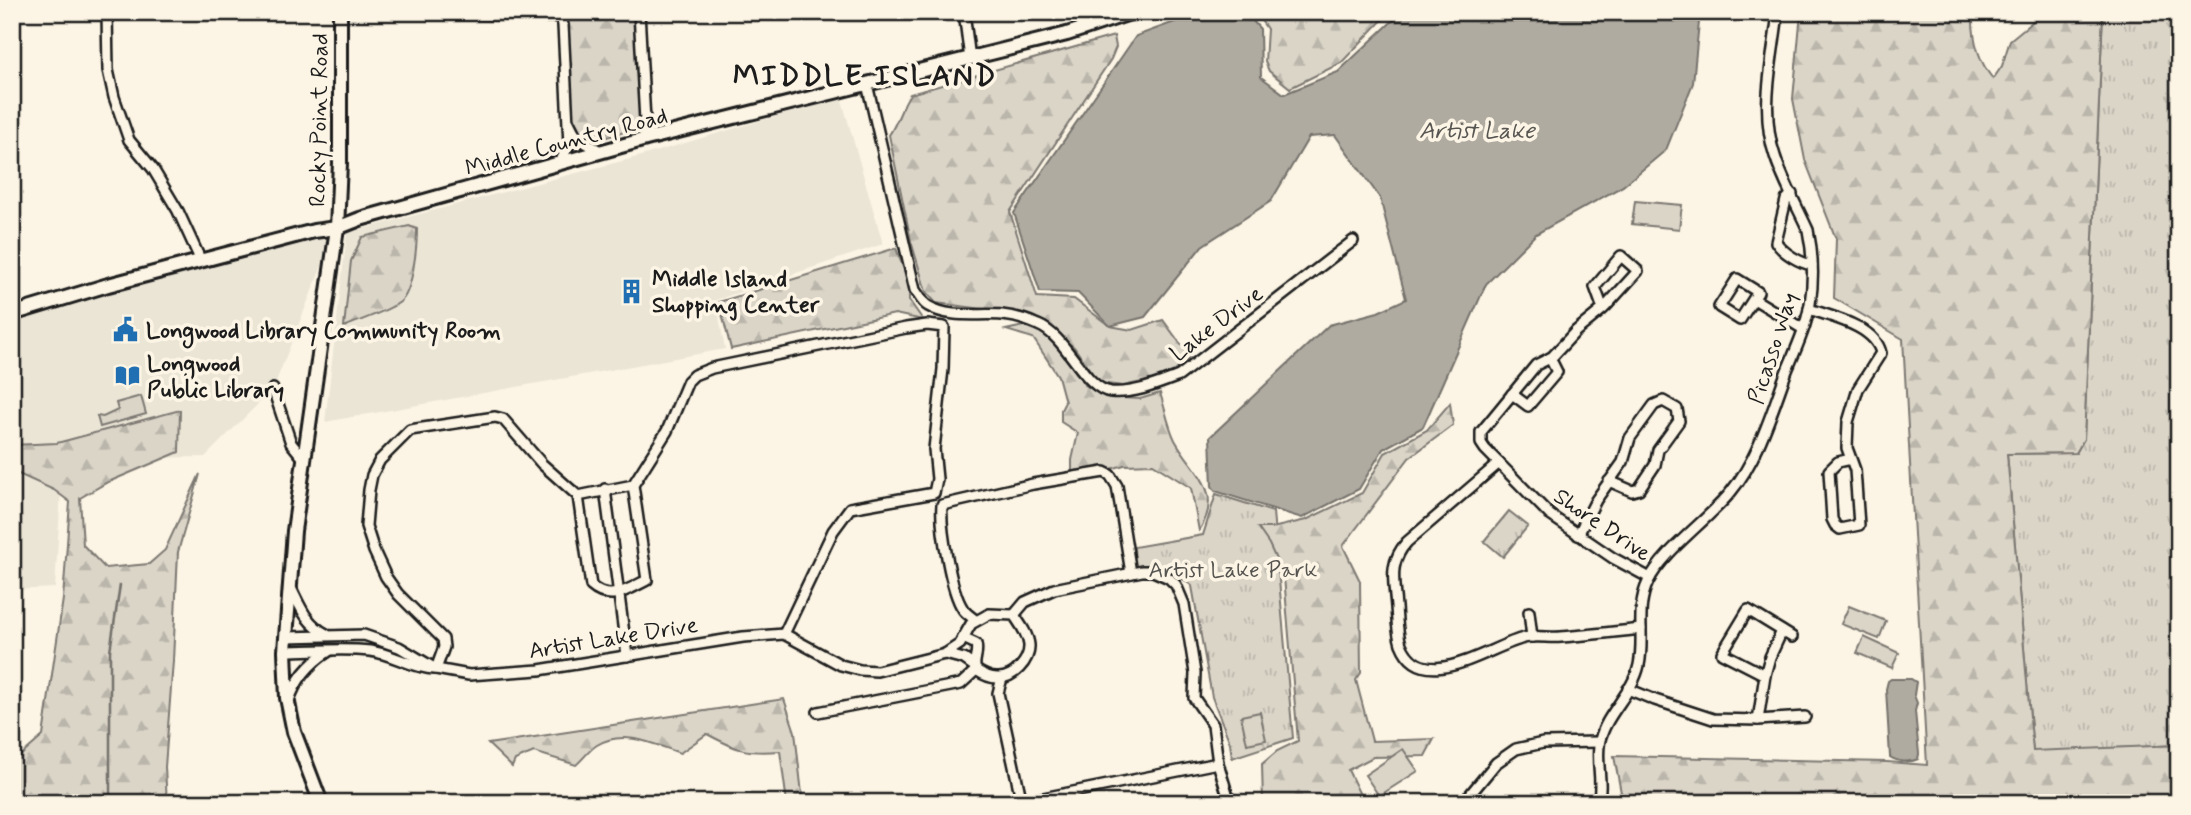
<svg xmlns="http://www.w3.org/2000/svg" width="2191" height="815" font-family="Mynerve,sans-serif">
<defs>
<pattern id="grass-tufts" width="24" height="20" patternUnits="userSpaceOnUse" patternTransform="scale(1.75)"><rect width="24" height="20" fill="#dbd5c8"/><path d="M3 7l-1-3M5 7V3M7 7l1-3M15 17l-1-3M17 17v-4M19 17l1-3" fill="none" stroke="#bbb6ab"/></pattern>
<pattern id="forest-firs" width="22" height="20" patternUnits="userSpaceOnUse" patternTransform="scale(1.75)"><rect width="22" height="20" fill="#dbd5c8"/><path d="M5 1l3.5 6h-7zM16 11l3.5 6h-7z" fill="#bbb6ab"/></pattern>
</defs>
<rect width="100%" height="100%" fill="#fcf5e5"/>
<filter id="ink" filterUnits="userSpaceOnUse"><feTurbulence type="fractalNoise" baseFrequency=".0143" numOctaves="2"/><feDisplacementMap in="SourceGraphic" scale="14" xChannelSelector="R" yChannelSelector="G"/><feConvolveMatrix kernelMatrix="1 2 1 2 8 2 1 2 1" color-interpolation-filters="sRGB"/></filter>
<g filter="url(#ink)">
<g fill="#ebe5d6">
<path d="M841,97l42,147 -167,56 9,49 -400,73 22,-189 294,-77z"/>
<path d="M337,228l-64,161 -68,68 -142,2 -8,129 -43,2v-273z"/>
</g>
<g fill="url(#grass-tufts)" stroke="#7c7872" stroke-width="2">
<path d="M2103,12h76v733l-146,7 -26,-298 69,-1 8,-14z"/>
<path d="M141,396l5,18 -46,13 -3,-11 6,1 15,-7 -2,-7z"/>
<path d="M1216,494l57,18 20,226 -61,20 -2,-15 -18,-46 -20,-111c-18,-16 -33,-18 -57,-18l-1,-21 69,-12z"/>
<path d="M1509,511l19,15 -25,31 -19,-16z"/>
</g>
<g fill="url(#forest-firs)" stroke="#7c7872" stroke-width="2">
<path d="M322,12h322l5,113 -84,24 -5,-126 -236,-9z"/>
<path d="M1255,12h135l-49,51 -51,25 -21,-17 -4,-9 2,-33z"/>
<path d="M1801,12h172c-1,25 4,47 20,67l9,-13 8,-26 28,-23 10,-5h55l-19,427 -8,14 -69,1 26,297 146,-6v58h-556l-9,-47 273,6 40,3 -24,-426 -69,-41 2,-59 -31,-79 -12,-61z"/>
<path d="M1114,36l2,11 -5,12 -101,153 27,85 37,2 36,27 22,4 31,-10 27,37 -20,19 -47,10 -24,-3 -25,-36 -51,-33 -87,-11 -10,-11 -15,-51 -22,-106c9,-13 12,-28 21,-41z"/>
<path d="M409,226l8,3c0,16 -4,64 -17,73 -16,11 -38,17 -56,25l7,-66 11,-24z"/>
<path d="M896,248l13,36v16l14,20 -28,-6 -164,35 -12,-47z"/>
<path d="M1028,325l20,10 37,50 20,12 35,2 20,-6c5,15 8,33 15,47 19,34 50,50 24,91l-8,-43 -38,-24 -29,1 -16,5 -36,3v-13l6,-27 -17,-11v-12l4,-8 -7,-26 -25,-38 -27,-8z"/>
<path d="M1450,403l3,22 -44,33 -66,88 17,35 1,92 -5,7 16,61 62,-2 -9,17 -52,1 -25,13 16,33h-101l-1,-39 15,-13 21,-10 -14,-164 -15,-33 -11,-16h14l34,-8 56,-27 23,-40 42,-23z"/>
<path d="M180,410l-1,42 -73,31 -26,15 3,47 22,23 44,-4 16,-14 35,-76 -22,78 -5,109 -8,106 2,36h-155v-40l31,-27 20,-137 7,-97 -16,-12 -42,-19v-26l45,-2z"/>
<path d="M784,699l11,33 8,71h-16l-7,-52c-34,3 -43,-1 -73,-17l-27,19c-26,-9 -57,-24 -83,-8 -8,5 -14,14 -21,20l-42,-13 -19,8 -3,7 -24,-23z"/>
</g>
<g fill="#dbd5c8" stroke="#7c7872" stroke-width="2">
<path d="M1635,201l47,4 -3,24 -47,-5z"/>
<path d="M1849,606l37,15 -7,18 -38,-15z"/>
<path d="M1864,637l35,16 -7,15 -35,-15z"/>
<path d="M1260,712l6,28 -19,4 -6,-28z"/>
<path d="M1403,749l15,22 -39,25 -14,-21z"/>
</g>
<g fill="#b0aba1" stroke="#75726c" stroke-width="2">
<path d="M1202,12h43l15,17 1,48 23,17 54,-22 64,-60h298l-7,71 -27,67 -43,36 -87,48 -50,50 -63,143 -40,22 -24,40 -57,29 -87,-27 -3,-5 -2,-49 119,-112 49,-13 28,-13 -26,-101 -45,-63 -26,2 -38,64 -69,45 -57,71 -35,9 -32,-33 -38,-1 -26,-79 122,-177z"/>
<path d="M1891,679h20l5,3 -2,13 3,8 -2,8 4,43 -1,5c-8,4 -21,3 -28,-2l-4,-68 2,-8z"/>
</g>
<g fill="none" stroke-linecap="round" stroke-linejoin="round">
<path stroke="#75726c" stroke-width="2.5" d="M110,803v-152l10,-66"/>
<defs>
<g id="minor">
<path d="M107,12l1,58 6,27 15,43 24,29 25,42 23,50"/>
<path d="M639,12l7,127"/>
<path d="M967,12l-2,8 5,39"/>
<path d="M867,84l48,206c4,5 7,13 13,16 22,13 50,7 74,9 13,1 25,5 36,10 29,11 46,64 73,67 23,2 47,-8 68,-16l174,-135"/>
<path d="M569,122l8,16 25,14"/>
<path d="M559,164l10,-19 -6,-120 -3,-13"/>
<path d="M1792,194l-6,6 -10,42c7,11 24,21 36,23"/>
<path d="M1737,279l21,13 -18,28 -21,-13z"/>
<path d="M1754,299l49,30"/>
<path d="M1603,309l-8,-22 26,-31 17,15 -31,34 -4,4 -27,22 -24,26 -16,8 -55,67v11l4,6 65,66 63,43 37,20"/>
<path d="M1809,309c23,8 66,17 72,44l-23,36 -10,33 -1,26 8,22 4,55 -19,4 -5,-4 -3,-6 -3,-48 9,-9 13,-3"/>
<path d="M273,389l18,54 13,16"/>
<path d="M1512,394l16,12 29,-34 -7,-14"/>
<path d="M1499,463l-92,79c-19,21 -13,39 -11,65 1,12 1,25 5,37 21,53 89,2 123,-6 11,-3 25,0 37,-1 26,-2 53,-5 80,-8"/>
<path d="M605,489l22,167"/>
<path d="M578,496l55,-11"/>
<path d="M1578,535l18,-35 27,-38 7,-24 24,-33 9,-4 14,8 2,12 -21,29 -3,15 -16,24 -7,2 -23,-10"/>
<path d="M291,588c10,20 15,35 35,46"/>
<path d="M1529,612l3,25"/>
<path d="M989,614l25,1c6,9 14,19 15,30 1,16 -16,34 -32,33 -8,0 -15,-4 -21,-8 -4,-8 3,-16 0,-26l-13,-6 8,-14z"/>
<path d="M1014,615l11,-13 29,-13 88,-18h11l16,7 7,7 8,19 11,69 -1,25 19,27 5,38 12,40"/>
<path d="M975,620c-3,-3 -10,-7 -12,-11 -12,-17 -23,-82 -21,-104l91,-21 71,-12 6,3 7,11 14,87"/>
<path d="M286,637l78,-2 35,12 37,22 33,6 70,-5 204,-33 41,-3 57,31 19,5 17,1 68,-17"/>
<path d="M963,638l-3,6 -15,10 19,5 10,7"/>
<path d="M285,651c28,0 58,-3 85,0 23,3 42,17 64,18"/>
<path d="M436,669l8,-22 -1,-8 -45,-45 -12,-17 -12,-26 -8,-25 3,-36 3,-15 8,-15 30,-30 85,-13 8,2 39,45 36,32 13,90c19,17 38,3 56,-6l-14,-95 34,-54 21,-50 6,-6 18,-7 194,-40 21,-3 17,2 -1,42 -9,80 3,30 -3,14 -84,15 -17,23 -49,103"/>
<path d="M1765,675l5,-18 12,-26"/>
<path d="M1002,678l-4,15 24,110"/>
<path d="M1628,689l27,11 58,19 45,1 7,-45 -43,-22 26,-43 44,27"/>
<path d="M289,701c7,-23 21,-38 40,-50"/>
<path d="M818,712l143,-28 15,-14"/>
<path d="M1758,720l47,-3"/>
<path d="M1023,802l195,-39"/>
<path d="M621,803l31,-2 4,2"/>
<path d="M1463,803l33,-40 20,-14 27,-6 56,-1"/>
<path d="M1598,803c6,-21 -3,-42 2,-63 7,-28 33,-47 39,-75 6,-27 -4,-56 9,-83 14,-30 60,-62 82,-89 28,-34 41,-79 56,-120 9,-22 20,-45 24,-69 4,-25 3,-50 -2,-74 -11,-24 -25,-49 -33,-74 -16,-46 -2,-97 3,-144"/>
</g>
<g id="major">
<path d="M12,314l96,-29 206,-54 23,-3 23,-9 286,-80 421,-105 66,-22"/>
<path d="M321,803l-27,-71 -7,-34 -2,-47 9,-120 43,-303 3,-65v-151"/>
</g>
</defs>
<use href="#minor" stroke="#1c1c1c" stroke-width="14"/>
<use href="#major" stroke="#1c1c1c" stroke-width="18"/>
<use href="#minor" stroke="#fcf5e5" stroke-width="9"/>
<use href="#major" stroke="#fcf5e5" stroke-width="12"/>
</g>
</g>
<defs>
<symbol id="building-bare" viewBox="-9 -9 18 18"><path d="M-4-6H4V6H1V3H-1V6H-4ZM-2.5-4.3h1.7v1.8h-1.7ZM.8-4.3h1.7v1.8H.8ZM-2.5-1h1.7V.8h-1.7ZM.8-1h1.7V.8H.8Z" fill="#1f6fb2" stroke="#fcf5e5" stroke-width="2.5" paint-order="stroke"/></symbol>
<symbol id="civic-bare" viewBox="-9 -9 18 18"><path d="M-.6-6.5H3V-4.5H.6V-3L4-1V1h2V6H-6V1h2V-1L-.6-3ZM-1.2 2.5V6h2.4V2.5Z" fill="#1f6fb2" stroke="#fcf5e5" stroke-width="2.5" paint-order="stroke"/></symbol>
<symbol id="library-bare" viewBox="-9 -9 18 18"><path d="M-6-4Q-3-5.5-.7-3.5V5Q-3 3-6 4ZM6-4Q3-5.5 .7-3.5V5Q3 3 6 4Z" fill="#1f6fb2" stroke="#fcf5e5" stroke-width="2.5" paint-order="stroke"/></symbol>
</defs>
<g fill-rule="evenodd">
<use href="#building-bare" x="614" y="274" width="35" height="35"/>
<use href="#civic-bare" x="108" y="312" width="35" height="35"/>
<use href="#library-bare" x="110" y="358" width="35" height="35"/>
</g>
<g text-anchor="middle" stroke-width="7" stroke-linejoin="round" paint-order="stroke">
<g font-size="23" fill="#1c1c1c" stroke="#fcf5e5">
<text transform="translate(318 120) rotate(-89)" y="8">Rocky Point Road</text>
<text transform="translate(566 141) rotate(-15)" y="8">Middle Country Road</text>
<text transform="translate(1216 323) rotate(-37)" y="8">Lake Drive</text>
<text transform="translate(1772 348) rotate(-72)" y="8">Picasso Way</text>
<text transform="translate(1603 524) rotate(34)" y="8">Shore Drive</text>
<text transform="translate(613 637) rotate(-9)" y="8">Artist Lake Drive</text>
</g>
<g font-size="23" font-weight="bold" fill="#1c1c1c" stroke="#fcf5e5" text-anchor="start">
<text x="652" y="286">Middle Island<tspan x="652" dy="26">Shopping Center</tspan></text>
<text x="146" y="338">Longwood Library Community Room</text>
<text x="147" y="371">Longwood<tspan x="147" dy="26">Public Library</tspan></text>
</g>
<g font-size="23" fill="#555450" stroke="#fcf5e5">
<text x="1233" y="577">Artist Lake Park</text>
</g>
<g font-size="24" font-style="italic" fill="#575551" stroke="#fcf5e5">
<text x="1477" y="138">Artist Lake</text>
</g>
<g font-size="30" font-weight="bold" letter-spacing="2" fill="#1c1c1c" stroke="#fcf5e5">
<text x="865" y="85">MIDDLE ISLAND</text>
</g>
</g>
<rect width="2191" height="815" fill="none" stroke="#fcf5e5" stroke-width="42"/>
<rect x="21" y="21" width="2149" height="773" fill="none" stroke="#1c1c1c" stroke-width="2.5" filter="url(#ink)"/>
</svg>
